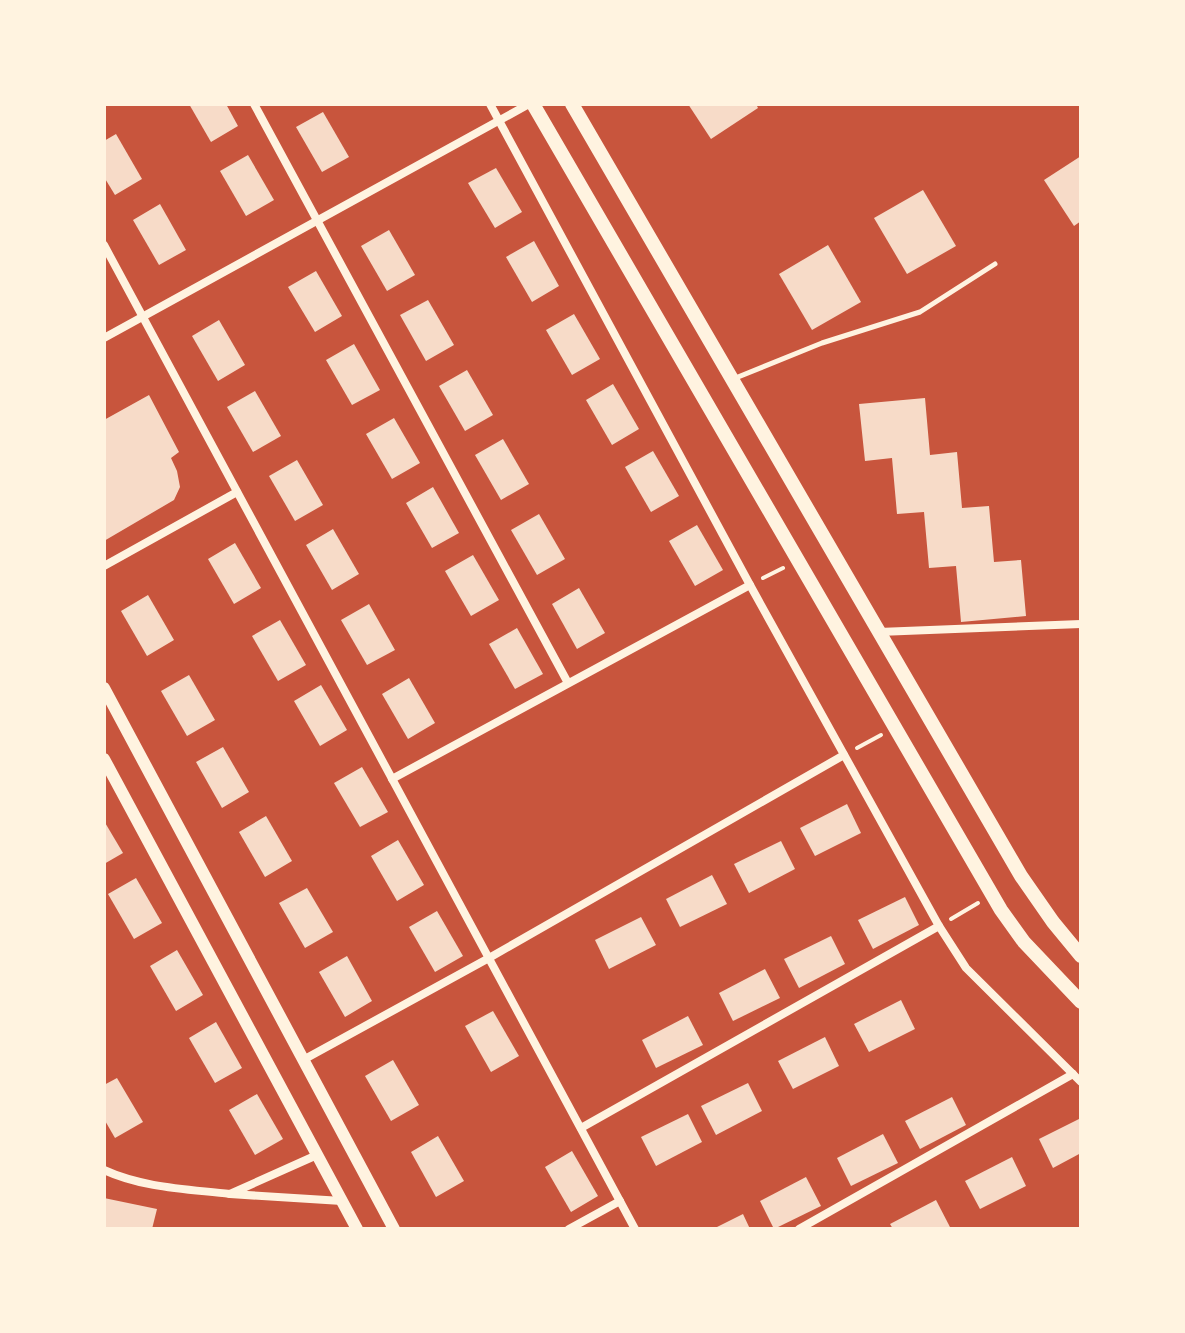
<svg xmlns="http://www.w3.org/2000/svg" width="1185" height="1333" font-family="'DejaVu Sans',sans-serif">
<rect width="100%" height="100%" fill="#c8553d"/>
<g fill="#f7dbc8">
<path d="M189,104h37l12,22 -27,16z"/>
<path d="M688,104h68l2,4 -47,31z"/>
<path d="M323,112l26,45 -27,15 -26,-45z"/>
<path d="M116,134l26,45 -27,16 -11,-18v-36z"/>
<path d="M248,155l26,45 -28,16 -26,-45z"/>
<path d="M1081,156v65l-7,5 -30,-46z"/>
<path d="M496,168l26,44 -27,16 -27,-45z"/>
<path d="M923,190l33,56 -49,28 -33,-56z"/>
<path d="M160,204l26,46 -27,15 -26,-45z"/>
<path d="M389,230l26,45 -28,16 -26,-45z"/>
<path d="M534,241l25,45 -27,16 -26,-45z"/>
<path d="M828,245l33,57 -49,28 -33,-56z"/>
<path d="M316,271l26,45 -27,16 -27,-45z"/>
<path d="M428,300l26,45 -28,16 -26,-46z"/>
<path d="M574,314l26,45 -28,16 -26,-45z"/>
<path d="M219,320l26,45 -27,16 -26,-45z"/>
<path d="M354,344l26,46 -28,15 -26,-45z"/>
<path d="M467,370l26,45 -28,16 -26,-45z"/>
<path d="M613,384l26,45 -27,16 -26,-45z"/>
<path d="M255,391l26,45 -28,16 -26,-45z"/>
<path d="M149,395l30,57 -8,6 6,13 3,16 -6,13 -70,41v-121z"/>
<path d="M925,398l5,57 27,-3 5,56 27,-2 5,56 27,-2 5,56 -65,6 -5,-56 -27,2 -5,-56 -27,2 -5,-56 -27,3 -6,-57z"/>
<path d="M394,418l26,45 -28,16 -26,-45z"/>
<path d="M503,439l26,45 -28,16 -26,-45z"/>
<path d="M653,451l26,45 -28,16 -26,-45z"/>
<path d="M297,460l26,45 -28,16 -26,-45z"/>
<path d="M433,487l26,46 -27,15 -26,-45z"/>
<path d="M539,514l26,45 -28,16 -26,-45z"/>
<path d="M697,525l26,45 -28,16 -26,-45z"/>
<path d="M333,529l26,45 -27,16 -26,-45z"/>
<path d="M235,543l26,45 -27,16 -26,-45z"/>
<path d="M473,555l26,45 -28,16 -26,-45z"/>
<path d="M579,588l26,45 -28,16 -25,-45z"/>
<path d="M148,595l26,45 -27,16 -26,-45z"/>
<path d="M369,604l26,46 -28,15 -26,-45z"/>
<path d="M280,620l26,45 -28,16 -26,-45z"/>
<path d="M517,628l26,46 -28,15 -26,-45z"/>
<path d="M189,675l26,45 -28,16 -26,-45z"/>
<path d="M409,678l26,45 -27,16 -26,-45z"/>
<path d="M321,685l26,45 -27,16 -26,-45z"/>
<path d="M223,747l26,45 -27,16 -26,-46z"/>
<path d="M362,767l26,45 -28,15 -26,-44z"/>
<path d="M847,804l14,29 -46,23 -15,-28z"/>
<path d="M266,816l26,45 -27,16 -26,-45z"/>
<path d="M104,821l19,32 -19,11z"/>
<path d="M398,840l26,45 -27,16 -26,-45z"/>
<path d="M781,841l14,28 -46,24 -15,-29z"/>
<path d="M712,875l15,29 -47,23 -14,-28z"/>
<path d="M136,878l26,45 -28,16 -26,-45z"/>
<path d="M307,888l26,44 -28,16 -26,-45z"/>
<path d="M905,897l14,28 -46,24 -15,-29z"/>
<path d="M437,911l26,45 -28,16 -26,-45z"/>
<path d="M641,917l15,28 -47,24 -14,-29z"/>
<path d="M831,936l14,28 -46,24 -15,-29z"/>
<path d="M177,950l26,45 -27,16 -26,-45z"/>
<path d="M347,956l25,45 -27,16 -26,-45z"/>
<path d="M765,969l15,29 -47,23 -14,-28z"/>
<path d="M901,1000l14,29 -46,23 -15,-28z"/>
<path d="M493,1011l26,45 -28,16 -26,-46z"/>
<path d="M688,1016l15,29 -47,23 -14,-28z"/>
<path d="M216,1022l26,46 -27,15 -26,-45z"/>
<path d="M825,1037l14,29 -46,23 -15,-28z"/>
<path d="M393,1060l26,45 -28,16 -26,-45z"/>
<path d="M117,1078l26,44 -28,16 -11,-19v-34z"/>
<path d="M748,1083l14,28 -46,24 -15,-29z"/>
<path d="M257,1094l26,45 -28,16 -26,-45z"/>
<path d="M952,1097l14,28 -46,24 -15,-28z"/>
<path d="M688,1114l14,28 -46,24 -15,-29z"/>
<path d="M1081,1118v35l-28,15 -14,-29z"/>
<path d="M883,1134l15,29 -47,23 -14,-28z"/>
<path d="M438,1136l26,45 -28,16 -25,-45z"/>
<path d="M572,1151l26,45 -27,16 -26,-45z"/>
<path d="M1012,1157l14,29 -46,23 -15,-28z"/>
<path d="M806,1177l15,29 -47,23 -14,-28z"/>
<path d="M104,1198l53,11 -5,20h-48z"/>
<path d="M936,1200l15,29h-58l-3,-5z"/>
<path d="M743,1214l7,15h-37z"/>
</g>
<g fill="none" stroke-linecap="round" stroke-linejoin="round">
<g stroke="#fff3e0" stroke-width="4">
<path d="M763,578l20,-10"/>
<path d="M857,748l24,-13"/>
<path d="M951,919l27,-16"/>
</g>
<path stroke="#fff3e0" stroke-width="5" d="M733,379l89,-36 98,-31 75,-48"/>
<g stroke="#fff3e0" stroke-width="8">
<path d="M254,104l314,579"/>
<path d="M490,104l260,481 189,341 27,42 115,114"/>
<path d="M104,245l531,984"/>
<path d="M104,338l425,-234"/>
<path d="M104,566l133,-74"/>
<path d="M879,632l202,-8"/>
<path d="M392,779l358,-194"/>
<path d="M303,1060l186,-102 355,-203"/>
<path d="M581,1128l358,-202"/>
<path d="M317,1155l-87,39 112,7"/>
<path d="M104,1170c39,18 84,19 126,24"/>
<path d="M569,1229l51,-28"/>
<path d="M799,1229l274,-155"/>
</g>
<g stroke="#fff3e0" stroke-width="12">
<path d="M104,688l290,541"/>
<path d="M104,759l253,470"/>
</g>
<g stroke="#fff3e0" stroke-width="14">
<path d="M533,104l468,806 23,32 57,60"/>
<path d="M572,104l449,772 32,46 28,34"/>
</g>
</g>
<rect width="1185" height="1333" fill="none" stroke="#fff3e0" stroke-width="212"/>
</svg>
